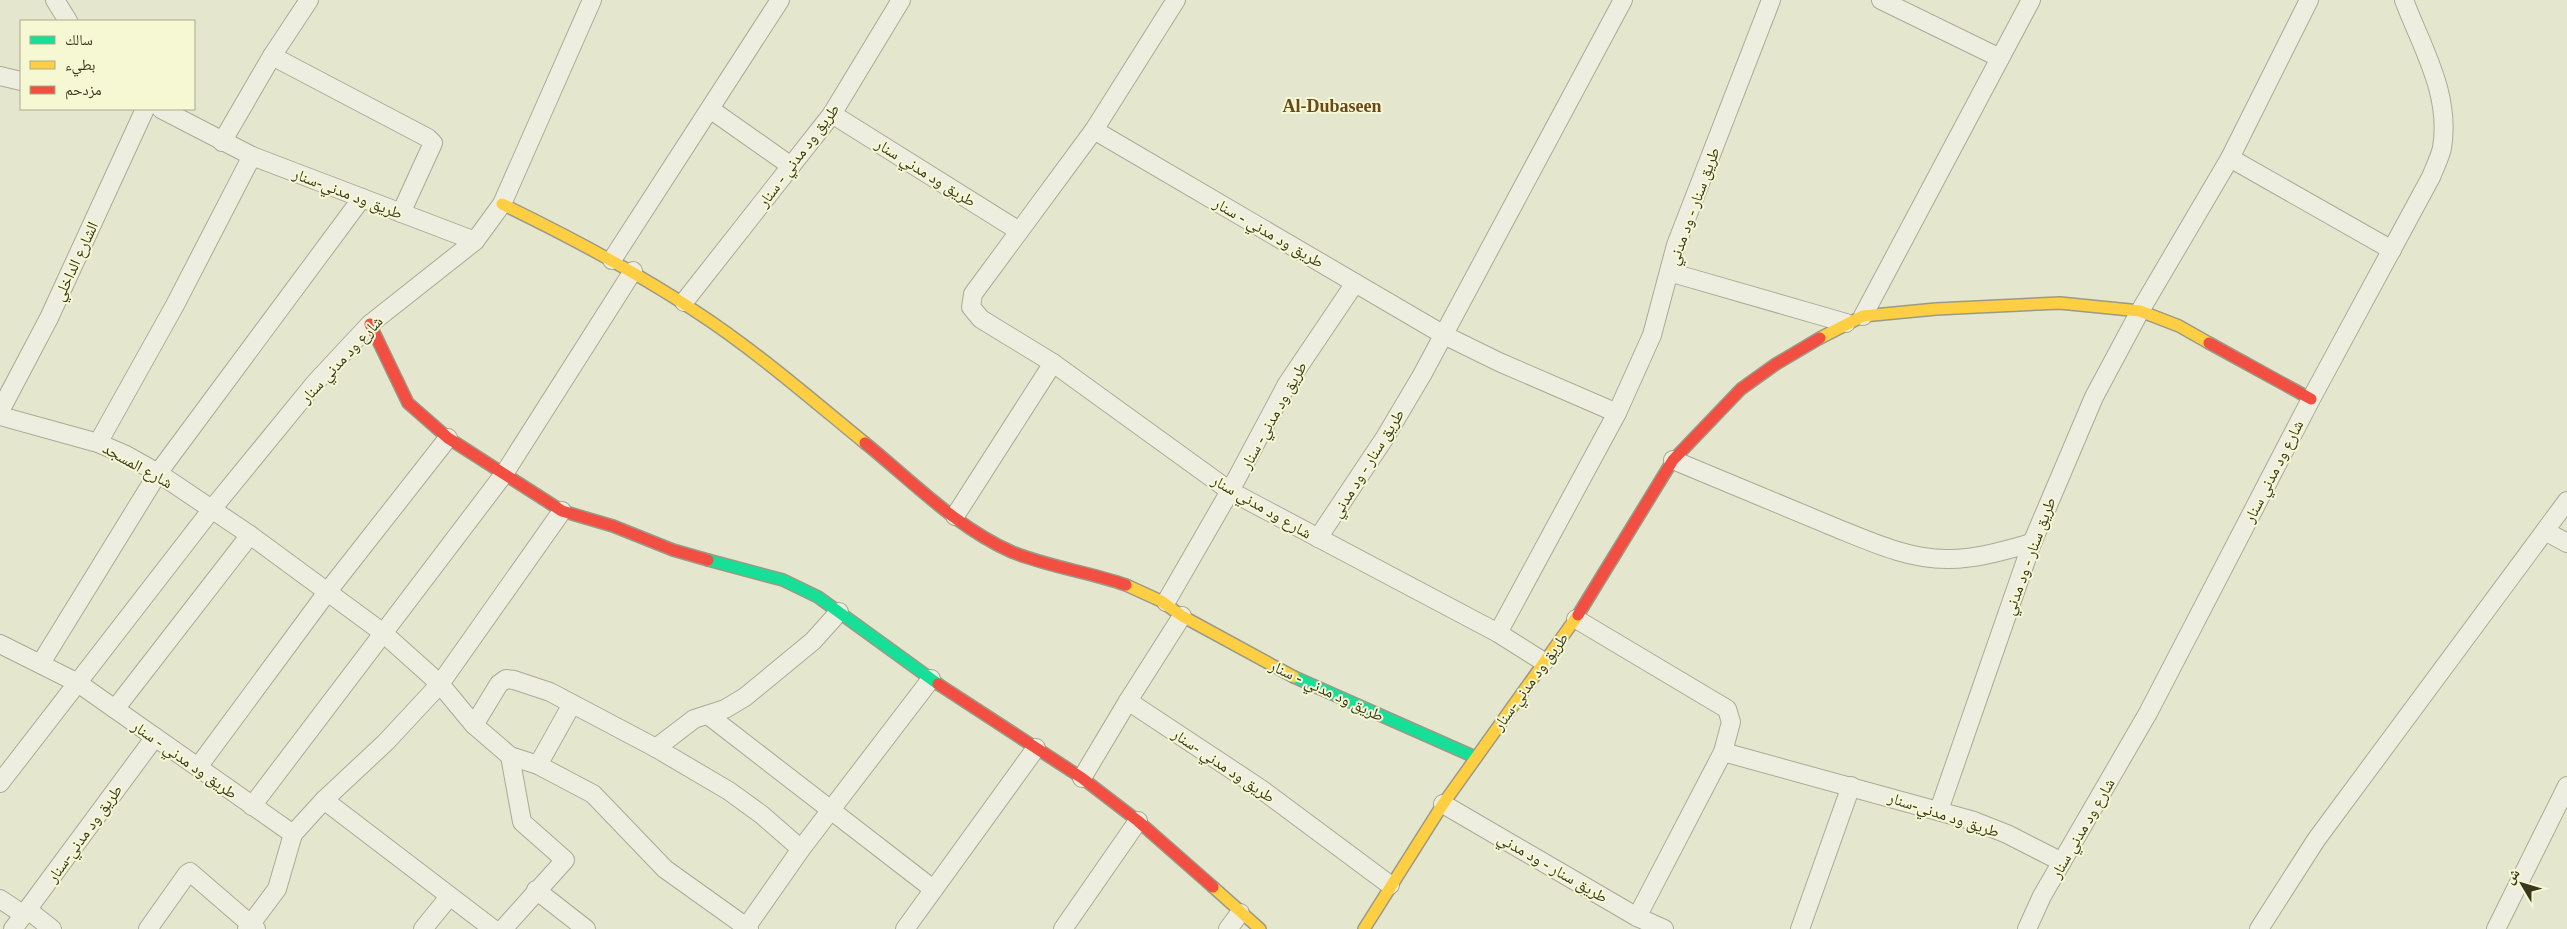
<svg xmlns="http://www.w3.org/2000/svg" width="2567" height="929" font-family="'Times New Roman','Noto Naskh Arabic',serif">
<rect width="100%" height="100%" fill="#e5e6ce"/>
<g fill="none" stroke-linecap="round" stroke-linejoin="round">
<defs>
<g id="street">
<path d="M55,0l13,21"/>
<path d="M1176,0l-82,130 -121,164 -2,13 10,12 72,44 177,128 268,142 46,29"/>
<path d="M1881,0l119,58"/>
<path d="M272,56l156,82 5,5 -32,70"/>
<path d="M0,76l21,5"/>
<path d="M161,109l91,47 223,85"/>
<path d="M710,109l81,57"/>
<path d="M832,114l187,117"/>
<path d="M1094,130l350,205 55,27 118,51"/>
<path d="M222,142l50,-86 37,-56"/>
<path d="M2230,158l162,92"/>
<path d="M612,260l168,-260"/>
<path d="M1669,272l177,51"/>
<path d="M684,302l148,-188 69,-114"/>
<path d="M1863,316l168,-316"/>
<path d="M0,411l49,-93 96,-209"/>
<path d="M0,416l98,27 28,12 32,18 92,62 132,97 58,52 34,41 36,31 28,9 55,29 72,75 84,60"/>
<path d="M98,443l77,-138 77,-149"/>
<path d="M1673,460c54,22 107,45 161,67 37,15 76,33 116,32 27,0 56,-9 82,-16"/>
<path d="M955,516l98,-153"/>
<path d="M2545,531l22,12"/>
<path d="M1318,538l66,-99 38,-64 201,-375"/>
<path d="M1166,602l64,-111 57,-107 68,-101"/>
<path d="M1576,619l151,90 4,13 -8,30"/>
<path d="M1498,633l119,-220 35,-78 24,-90 95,-245"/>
<path d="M0,644l78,39 215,151"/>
<path d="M41,663l117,-190 204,-275"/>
<path d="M1128,701l54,-85"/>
<path d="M115,709l135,-174"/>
<path d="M708,715l225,174"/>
<path d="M474,725l25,-41 7,-5 8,1 36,12 106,56 73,43 33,24 39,34"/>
<path d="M656,748l38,-29 31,-10 20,-12 68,-56 26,-29"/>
<path d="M538,765l34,-61"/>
<path d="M198,767l130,-176 120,-153"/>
<path d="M1082,778l46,-77 133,88 129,96"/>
<path d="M0,783l212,-274 103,-126 55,-59 105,-83 27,-37 90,-204"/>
<path d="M324,800l169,129"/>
<path d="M1443,804l194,113 27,12"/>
<path d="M252,806l252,-332 129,-203"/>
<path d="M1939,810l93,-267 62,-146 46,-86 90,-153 79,-158"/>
<path d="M536,890l50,39"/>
<path d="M0,899l24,16"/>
<path d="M28,910l24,19"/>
<path d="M1637,917l86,-165 251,69 33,13 55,28"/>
<path d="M13,929l142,-192"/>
<path d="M148,929l39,-55 3,-2 66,57"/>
<path d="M247,929l30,-40 16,-55 31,-34 62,-58 54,-58 122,-173"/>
<path d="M423,929l26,-32"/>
<path d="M503,929l62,-69 -43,-38 -12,-66"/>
<path d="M745,929l56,-80 130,-170"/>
<path d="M905,929l131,-181"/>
<path d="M1063,929l75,-108"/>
<path d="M1228,929l12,-16"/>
<path d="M1800,929l51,-143"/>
<path d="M2027,929l15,-33 106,-183 163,-314 120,-222c4,-10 9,-20 11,-29 9,-54 -20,-100 -38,-148"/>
<path d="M2259,929l57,-89 251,-339"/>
<path d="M2496,929l71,-143"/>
</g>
<g id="fast">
<path d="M708,560l75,20 35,17 120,87"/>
<path d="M1294,677l181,80"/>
</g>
<g id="slow">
<path d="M502,204c66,32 131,66 193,107 60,39 115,87 170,132"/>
<path d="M1820,338l43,-22 73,-7 124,-6 80,8 39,15 30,17"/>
<path d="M1126,585l35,16 21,15 112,61"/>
<path d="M1213,887l47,42"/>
<path d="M1364,929l79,-125 135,-189"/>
</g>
<g id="jam">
<path d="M370,324l38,79 40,35 114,73 51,15 60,24 35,10"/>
<path d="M2209,343l102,56"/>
<path d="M865,443c47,38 92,85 147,109 37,15 77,20 114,33"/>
<path d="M1578,615l95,-155 68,-71 35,-25 44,-26"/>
<path d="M938,684l144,94 56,43 75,66"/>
</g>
</defs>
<use href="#street" stroke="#abaa96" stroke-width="20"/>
<use href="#fast" stroke="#9b9a86" stroke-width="14"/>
<use href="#slow" stroke="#9b9a86" stroke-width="14"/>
<use href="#jam" stroke="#9b9a86" stroke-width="14"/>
<use href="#street" stroke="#eeeee0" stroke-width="18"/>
<use href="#fast" stroke="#16e098" stroke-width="11"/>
<use href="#slow" stroke="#ffcf43" stroke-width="11"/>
<use href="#jam" stroke="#f24e42" stroke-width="11"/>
</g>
<g text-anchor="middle" stroke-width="4" stroke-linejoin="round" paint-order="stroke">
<g font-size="16" fill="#3b371d" stroke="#f5f8d3">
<text transform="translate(798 155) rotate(-53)" y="6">طريق ود مدني - سنار</text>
<text transform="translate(926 172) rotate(32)" y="6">طريق ود مدني سنار</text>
<text transform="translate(348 193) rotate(21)" y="6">طريق ود مدني-سنار</text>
<text transform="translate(1693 206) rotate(-70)" y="6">طريق سنار - ود مدني</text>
<text transform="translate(1269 232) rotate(30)" y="6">طريق ود مدني - سنار</text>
<text transform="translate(75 261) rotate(-65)" y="6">الشارع الداخلي</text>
<text transform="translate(341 359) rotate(-47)" y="6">شارع ود مدني سنار</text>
<text transform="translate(1273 415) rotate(-61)" y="6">طريق ود مدني- سنار</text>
<text transform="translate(1367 463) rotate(-58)" y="6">طريق سنار - ود مدني</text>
<text transform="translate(138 465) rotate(29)" y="6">شارع المسجد</text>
<text transform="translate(2273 471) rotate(-63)" y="6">شارع ود مدني سنار</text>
<text transform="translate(1262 506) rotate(30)" y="6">شارع ود مدني سنار</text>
<text transform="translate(2029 556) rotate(-70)" y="6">طريق سنار - ود مدني</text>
<text transform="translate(1530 681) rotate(-54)" y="6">طريق ود مدني-سنار</text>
<text transform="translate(1327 690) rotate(25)" y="6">طريق ود مدني - سنار</text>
<text transform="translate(185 759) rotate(35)" y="6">طريق ود مدني - سنار</text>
<text transform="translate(1224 765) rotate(34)" y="6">طريق ود مدني -سنار</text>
<text transform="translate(1944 814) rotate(18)" y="6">طريق ود مدني-سنار</text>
<text transform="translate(2082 828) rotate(-60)" y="6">شارع ود مدني سنار</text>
<text transform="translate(84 833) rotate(-54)" y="6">طريق ود مدني-سنار</text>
<text transform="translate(1553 867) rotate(30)" y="6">طريق سنار - ود مدني</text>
</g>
<g font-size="18" font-weight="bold" fill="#6b481a" stroke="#f5f8d3">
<text x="1332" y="112">Al-Dubaseen</text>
</g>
</g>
<rect x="20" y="20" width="175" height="90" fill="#f5f8d3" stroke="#abab8a"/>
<rect x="30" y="36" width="25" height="8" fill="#16e098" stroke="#abab8a"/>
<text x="65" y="45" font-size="15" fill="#3b371d">سالك</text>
<rect x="30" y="61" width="25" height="8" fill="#ffcf43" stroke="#abab8a"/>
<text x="65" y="70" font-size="15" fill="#3b371d">بطيء</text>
<rect x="30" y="86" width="25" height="8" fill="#f24e42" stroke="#abab8a"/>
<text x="65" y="95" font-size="15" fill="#3b371d">مزدحم</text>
<g transform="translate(2522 884) rotate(308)" stroke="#f5f8d3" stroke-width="4" paint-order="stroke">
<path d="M0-4L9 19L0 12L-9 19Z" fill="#3b371d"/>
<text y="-8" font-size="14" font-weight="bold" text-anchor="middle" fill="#3b371d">ش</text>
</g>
</svg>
